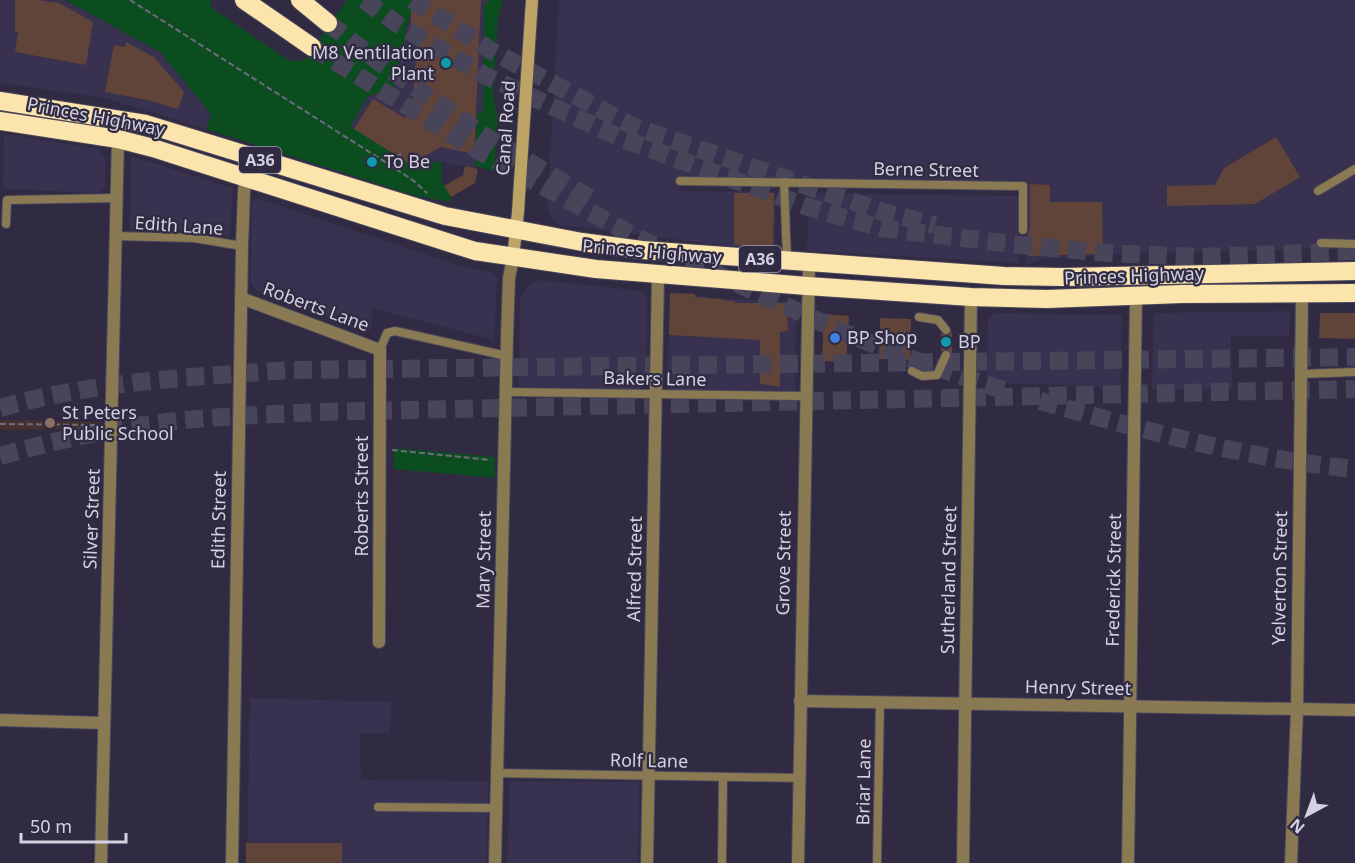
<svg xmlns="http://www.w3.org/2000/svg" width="1355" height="863" font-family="'Noto Sans',sans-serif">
<rect width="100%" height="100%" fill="#302b42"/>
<g fill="#38314f">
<path d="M0,0h65l95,52 51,62 -5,15 -101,-31 -105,-15z"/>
<path d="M416,0h72v3h-4l-1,110 -6,1 -2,55 -33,-7 -32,2 -60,-38 17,-29 28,-11 12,-60z"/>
<path d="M559,0h796v247l-248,8 -64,4 -17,6v-84l-347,-5v15l96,1v56l-46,-2 -169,-21 -7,-5 -6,-13z"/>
<path d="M4,134l95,15 6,9v28l-7,7 -95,-4z"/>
<path d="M131,156l102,32 -3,49 -28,-8 -72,1z"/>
<path d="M809,193l210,3v67l-212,-12z"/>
<path d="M257,198l204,68 33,7 3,5 -3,62 -122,-32 -1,23 -114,-40 -7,-8 2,-80z"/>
<path d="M541,280l100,11 6,7 -1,85 -8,7 -119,-4 1,-89 11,-14z"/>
<path d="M670,293l25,1 14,4 87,4 -1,89 -128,-1z"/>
<path d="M1290,311l-1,25h-58l1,53h-80l2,-76z"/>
<path d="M995,313l127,2 -2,72 -133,-4 1,-64z"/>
<path d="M250,698l141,4 -1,31h-30l1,47 127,1 -1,82h-240z"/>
<path d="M510,781l129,1 -1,81h-131z"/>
</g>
<path fill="#45312d" d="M0,420l100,2v7l-100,1z"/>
<g fill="#0c4d20">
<path d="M65,0h147l-2,7 80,54 15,-1 42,-60h69l-9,26 -12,60 -28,11 -16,29 59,38 32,-2 -1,18 10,17 -1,5 -37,-7 -207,-66 5,-15 -51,-62z"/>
<path d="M488,0h15l-5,18 -5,74 5,30 -4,49 -19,-5 2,-53h6l1,-110h4z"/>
<path d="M394,448l101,9v21l-101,-9z"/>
</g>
<g fill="#60443a">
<path d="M15,0h23l21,3 34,19 -7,43 -71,-13 3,-20h-3z"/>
<path d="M419,0h62l-7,154 -33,-7 -31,17 -56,-35 19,-30 32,19 8,-12 4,-74 -6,-1v-28h8z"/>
<path d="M126,42l28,15 30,35 -6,17 -31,-9 -42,-8 9,-47 11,2z"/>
<path d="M1276,137l24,40 -45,27 -88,2v-20l48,-1 9,-17z"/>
<path d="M465,166l13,3 -3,14 -24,14 -7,-11 19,-11z"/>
<path d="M1030,184l20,1v17h52l1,52 -75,2v-22l2,-6z"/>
<path d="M734,193h40l-1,55 -39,-3z"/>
<path d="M670,293l25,1v3l27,2v1l13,1v2h52l1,28 -8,1v55l-20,-3v-44l-91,-5z"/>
<path d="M1320,313h35v26l-36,-1z"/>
<path d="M824,314l25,2 -3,46 -24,-1z"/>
<path d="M880,318l31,1 -1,41 -31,-1z"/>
<path d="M952,331v23l-6,-5 -5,3v-19l6,3z"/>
<rect x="246" y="843" width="96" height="20"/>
</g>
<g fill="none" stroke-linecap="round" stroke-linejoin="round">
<g stroke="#48445a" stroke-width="18" stroke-dasharray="18 9" stroke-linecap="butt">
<path d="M364,0l36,26 86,50 137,63 185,68 73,21 129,16 97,9 92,4 156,-6"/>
<path d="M412,0l80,51 140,75 251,86 52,13"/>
<path d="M328,23l59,45 101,70 105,62"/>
<path d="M312,47l167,104 153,84 206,95 68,27 102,35"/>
<path d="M1040,401c103,29 208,58 315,68"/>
<path d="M0,408c94,-27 194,-31 290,-38l1065,-13"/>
<path d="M0,456c50,-14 102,-26 153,-32 55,-8 111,-9 166,-12l1036,-23"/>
</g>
<defs>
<g id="lane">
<path d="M680,181l343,5v44"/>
<path d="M784,182l3,77"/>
<path d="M1318,191l37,-22"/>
<path d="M6,224l1,-24 108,-2"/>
<path d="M114,236l80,2 48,8"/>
<path d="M1321,243l34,1"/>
<path d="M919,317l19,3 8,10"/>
<path d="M380,350l7,-17 8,-2 112,25"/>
<path d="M912,371l10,5 15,-1 9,-20"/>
<path d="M1302,374l53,-2"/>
<path d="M505,392l300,4"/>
<path d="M497,773l303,5"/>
<path d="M378,807l119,1"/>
<path d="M722,863l1,-86"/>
<path d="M877,863l3,-161"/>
</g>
<g id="street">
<path d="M241,298l139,52 -1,292"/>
<path d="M800,701l555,9"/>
<path d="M0,720l104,3"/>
<path d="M101,863l17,-724"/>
<path d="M232,863l10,-617 2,-55 2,-13"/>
<path d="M495,863l12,-527 2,-58 4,-20"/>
<path d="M647,863l11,-588"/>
<path d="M798,863l11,-600"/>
<path d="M963,863l8,-566"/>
<path d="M1128,863l8,-566"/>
<path d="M1291,863l6,-154 5,-415"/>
</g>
<path id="secondary" d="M513,258l5,-46 14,-212"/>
<g id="highway">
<path d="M244,0l68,47"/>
<path d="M300,0l28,23"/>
<path d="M0,101l146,23 299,92 137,26 60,8 362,26 60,1 291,-6"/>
<path d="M0,121l118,18 35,9 322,103 121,18 211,17 164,11 76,2 135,-5 173,-1"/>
</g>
</defs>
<use href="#lane" stroke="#4a465b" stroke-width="10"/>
<use href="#street" stroke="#4a465b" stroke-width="14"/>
<use href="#secondary" stroke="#4a465b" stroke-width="14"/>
<use href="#highway" stroke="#4a465b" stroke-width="20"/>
<g stroke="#6f6b7f" stroke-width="2" stroke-dasharray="6 3" stroke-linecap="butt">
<path d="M130,0l263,167 21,14 13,12"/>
<path d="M393,166l8,-13"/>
<path d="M0,424l98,1"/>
<path d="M392,450l99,10"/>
</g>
<use href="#lane" stroke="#8a7a54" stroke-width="8"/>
<use href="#street" stroke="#8a7a54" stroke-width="12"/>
<use href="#secondary" stroke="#bda466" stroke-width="12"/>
<use href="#highway" stroke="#fce5ac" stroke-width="18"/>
</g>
<g fill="#0f9aa8" stroke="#302b42" stroke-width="2">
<circle cx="446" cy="63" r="6"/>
<circle cx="372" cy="162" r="6"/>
<circle cx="946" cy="342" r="6"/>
</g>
<circle fill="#3f7fe0" stroke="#302b42" stroke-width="2" cx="835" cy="338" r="6"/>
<circle fill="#8d6e63" stroke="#302b42" stroke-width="2" cx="50" cy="423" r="6"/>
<g text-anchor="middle" stroke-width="4.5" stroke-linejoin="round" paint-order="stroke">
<g fill="#302b42" stroke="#a29fb1" stroke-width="1.5">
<rect x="239" y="147" width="42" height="26" rx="4.5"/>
<rect x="739" y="246" width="42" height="26" rx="4.5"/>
</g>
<g font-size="16" font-weight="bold" fill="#d3d1e0">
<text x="260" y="166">A36</text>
<text x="760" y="265">A36</text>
</g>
<g font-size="18" fill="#d3d1e0" stroke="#302b42" text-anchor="start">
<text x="434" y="59" text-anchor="end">M8 Ventilation<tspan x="434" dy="21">Plant</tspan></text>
<text x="384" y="168">To Be</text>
<text x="847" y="344">BP Shop</text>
<text x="958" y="348">BP</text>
<text x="62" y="419">St Peters<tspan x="62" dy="21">Public School</tspan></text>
</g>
<g font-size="18" fill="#d3d1e0" stroke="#302b42">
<text transform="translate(96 117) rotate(11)" y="6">Princes Highway</text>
<text transform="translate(506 128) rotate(-86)" y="6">Canal Road</text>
<text transform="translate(926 170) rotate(1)" y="6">Berne Street</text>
<text transform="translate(179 226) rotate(4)" y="6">Edith Lane</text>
<text transform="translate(652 252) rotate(5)" y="6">Princes Highway</text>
<text transform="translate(1134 276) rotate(-2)" y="6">Princes Highway</text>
<text transform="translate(316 307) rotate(20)" y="6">Roberts Lane</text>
<text transform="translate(655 379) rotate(1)" y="6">Bakers Lane</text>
<text transform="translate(362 496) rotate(-90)" y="6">Roberts Street</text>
<text transform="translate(92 519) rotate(-88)" y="6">Silver Street</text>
<text transform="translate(219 520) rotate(-89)" y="6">Edith Street</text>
<text transform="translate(484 560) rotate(-89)" y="6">Mary Street</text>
<text transform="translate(784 563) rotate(-89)" y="6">Grove Street</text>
<text transform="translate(635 569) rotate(-89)" y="6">Alfred Street</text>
<text transform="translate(1280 578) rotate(-89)" y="6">Yelverton Street</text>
<text transform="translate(949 580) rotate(-89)" y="6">Sutherland Street</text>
<text transform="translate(1114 580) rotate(-89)" y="6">Frederick Street</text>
<text transform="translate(1078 688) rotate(1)" y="6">Henry Street</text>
<text transform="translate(649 761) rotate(1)" y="6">Rolf Lane</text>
<text transform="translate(864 782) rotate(-89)" y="6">Briar Lane</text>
</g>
</g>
<g transform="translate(1307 815) rotate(221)" stroke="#302b42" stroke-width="4.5" paint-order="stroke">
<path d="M0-4.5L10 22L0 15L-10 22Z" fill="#d3d1e0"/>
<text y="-9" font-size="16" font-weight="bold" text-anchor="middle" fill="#d3d1e0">N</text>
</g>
<path d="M21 833v9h105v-9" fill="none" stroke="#d3d1e0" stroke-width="3"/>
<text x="30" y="833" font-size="18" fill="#d3d1e0" stroke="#302b42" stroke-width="4.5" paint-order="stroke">50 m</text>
</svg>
